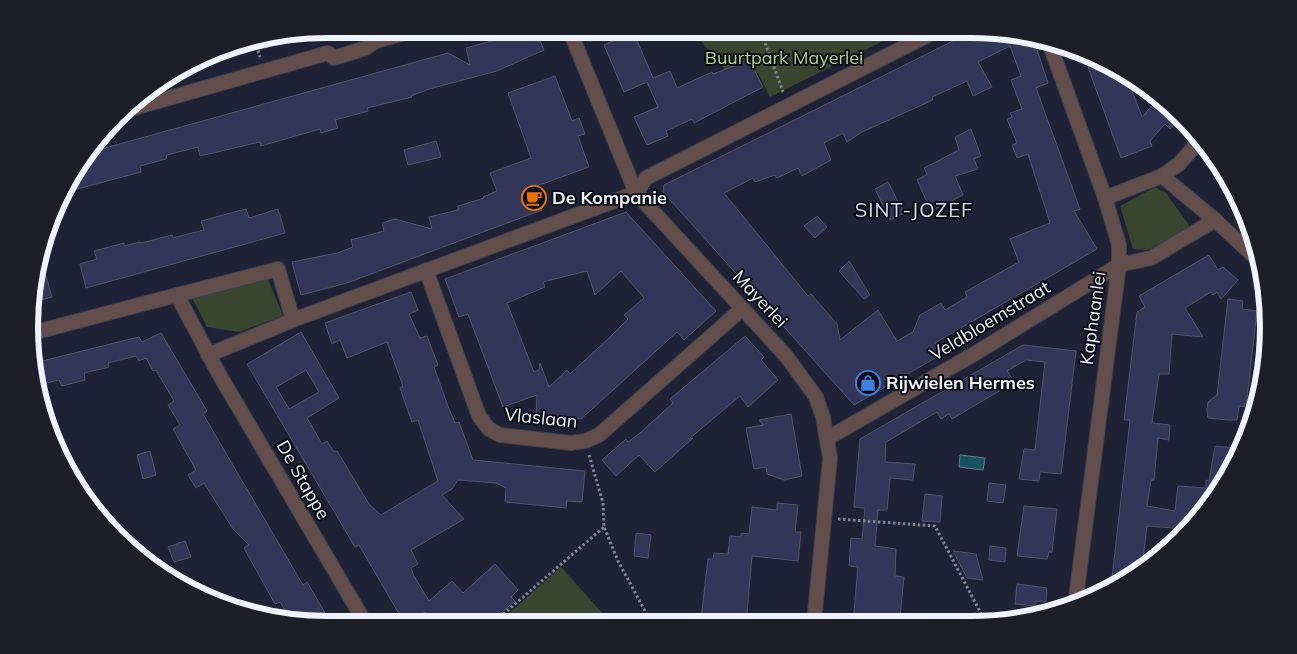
<svg xmlns="http://www.w3.org/2000/svg" width="1297" height="654" font-family="Mulish,sans-serif">
<rect width="100%" height="100%" fill="#1f2234"/>
<g fill="#384630">
<path d="M585,29h38l-33,13z"/>
<path d="M691,29h216l-137,68 -12,-24 -22,10z"/>
<path d="M1155,187l11,6 23,32 -3,5 -39,20 -14,-1 -13,-43z"/>
<path d="M267,277l16,39 -44,16 -32,-5 -16,-31z"/>
<path d="M561,567l51,57h-115z"/>
</g>
<path fill="#1a5161" stroke="#5a8190" d="M960,455l25,3 -2,12 -24,-3z"/>
<g fill="#323659" stroke="#51556a" fill-rule="evenodd">
<path d="M535,29l9,21 -47,21 -68,18 -18,7 1,1 -45,11 1,3 -33,9 3,8 -17,5 -1,-4 -59,17 -1,-4 -60,14 -2,-9 -31,8 -1,4 -26,7 1,6 -75,20 13,-30 8,-9 361,-100 22,12 -4,-17z"/>
<path d="M977,29h12l45,12 14,42 -12,5 44,121 -6,2 23,38 -162,94 7,11 -88,51 -191,-213 1,-7zM1010,46l11,30 -10,4 11,29 -12,4 2,4 -5,2 10,24 -5,2 5,13 11,-4 22,69 -40,16 9,23 -54,30 2,5 -22,13 -4,-7 -21,12 -7,17 -16,9 -19,-31 -38,30 -3,-16 -26,-30 -3,2 -84,-103 29,-15 2,4 20,-7 2,3 21,-10 4,8 29,-16 -7,-17 19,-10 4,9 15,-10 71,-32 -1,-3 35,-16 6,15 19,-9 -14,-25z"/>
<path d="M633,31l20,47 17,-7 7,17 35,-16 1,2 36,-14 14,27 -69,36 -2,-4 -26,12 2,5 -21,9 -13,-28 24,-10 -11,-25 -23,10 -20,-47z"/>
<path d="M1104,61l24,19 14,37 14,-16 23,18 -9,10 -5,-5 -15,17 2,5 -31,12 -33,-91z"/>
<path d="M555,76l17,45 7,-3 6,16 -7,2 11,31 -55,20 8,23 -195,73 -46,12 -9,-33 45,-9 16,-6 -2,-7 33,-9 -2,-8 13,-4 37,10 -3,-12 29,-7v-4l26,-8 -1,-1 14,-6 -7,-18 41,-15 -23,-65z"/>
<path d="M971,129l10,27 -7,3 4,10 -23,7 8,19 -32,16 -14,-31 10,-6 -3,-6 35,-18 -4,-13z"/>
<path d="M436,141l5,16 -33,8 -4,-15z"/>
<path d="M888,182l16,31 -14,7 -15,-31z"/>
<path d="M246,209l3,9 29,-9 7,24 -199,55 -6,-24 17,-5 -3,-8 30,-8v3l16,-4 1,1 31,-8 1,3 15,-4 16,-4 -3,-9z"/>
<path d="M626,212l90,99 -32,29 -7,-8 -96,87 -45,-4 1,-20 -34,12 -35,-93 -9,3 -14,-38zM587,271l8,24 26,-24 23,27 -20,17 4,4 -17,17 -41,38 -3,-4 -18,17 -9,-24 -1,7 -5,2 -27,-69 38,-16 -2,-5z"/>
<path d="M817,216l10,11 -12,11 -11,-12z"/>
<path d="M1209,255l9,15 5,-3 15,13 -17,19 -4,-7 -4,3 -2,-3 -26,16 18,29 -31,-3 -3,40h-10l-7,49 18,2 -1,15 -11,-2 -4,42h-3l-4,26 28,5 3,-25 28,2v-8l3,1 6,-35 20,2 -1,8h4v3l-32,50 -35,35 2,-16 -26,-2 -5,42 -31,19 19,-167h-6l13,-108 8,-5 -6,-11z"/>
<path d="M849,261l21,34 -6,4 -25,-28z"/>
<path d="M45,273l7,24 -19,5 1,-26z"/>
<path d="M411,292l7,18 -9,4 11,24 7,-2 11,29 -4,2 15,42 6,14 4,-1 14,38 112,11 -3,31 -15,-1 -1,7 -61,-6 1,-14 -10,-5 -38,-3 -6,9 -10,6 22,24 -53,31 7,14 -7,4 3,8 15,25 23,-20 11,12 32,-29 23,26 -7,7 4,4 -27,23h-54l-9,-12 -20,12 -46,-79 -4,2 -108,-183 54,-32 38,66 -32,20 15,26 5,-3 7,11 3,-1 32,53 12,11 57,-34 -20,-61 -6,2 -8,-22 -4,-12 3,-2 -16,-44 -40,16 -7,-18 -8,4 -7,-21zM306,370l13,22 -30,17 -13,-22z"/>
<path d="M1228,299l15,2 -1,8 15,2 -11,96 -7,-1 -2,14h-10l-19,-2 -1,-8 1,-8 9,-7z"/>
<path d="M161,333l46,78 -4,3 100,171 4,-3 25,43h-24l-17,-5 -11,-18 -5,2 -31,-56 5,-3 -16,-16 -29,-46 -8,5 -8,-13 8,-5 -23,-41 7,-4 -12,-20 6,-4 -18,-31 -3,1 -7,-13 -7,3 -3,-5 -28,7 1,4 -25,6 1,7 -23,6 -3,-6 -16,4 -5,-22 101,-25 3,5z"/>
<path d="M745,336l19,21 -3,3 17,20 -30,27 -8,-11 -51,43 4,-1 -38,34 -16,-17 -23,21 -14,-16 24,-21 2,3 12,-9 33,-30 -3,-4z"/>
<path d="M1023,345l53,6 -15,123 -21,-2 -1,9 -20,-2 5,-30 11,1 10,-88 -19,-2 -19,11 5,7 -9,4 3,5 -54,32 -3,-5 -8,5 -4,-7 -51,30 -1,20 30,2 -2,16 -23,-2 -3,32h-9l-3,36 21,3 -1,27 9,1 -4,41 -25,-2v7h-22l5,-56 -9,-1 2,-28 11,1 3,-31 -11,-1 6,-68z"/>
<path d="M791,414l11,62 -18,4 -17,-6 -1,-7 -12,2 -8,-41 17,-3 -4,-5z"/>
<path d="M150,451l6,24 -13,4 -6,-24z"/>
<path d="M989,483l17,2 -3,18 -16,-2z"/>
<path d="M925,494l17,2 -2,26 -18,-1z"/>
<path d="M777,503l21,2 -3,27h6l-3,29 -46,-5 -6,67 -37,1 1,-4 -9,-1 7,-60h5l1,-6 14,1 2,-18 11,1v-4l8,1 3,-27 25,3z"/>
<path d="M1024,506l33,3 -5,43h-3l-2,7 -30,-3z"/>
<path d="M636,533l15,2 -3,23 -14,-2z"/>
<path d="M185,541l6,16 -17,5 -6,-15z"/>
<path d="M990,546l16,2 -1,14 -16,-2z"/>
<path d="M953,551l23,3 7,26 -16,-2z"/>
<path d="M1017,584l30,4 -1,14 -11,-1v5l-20,-2z"/>
</g>
<g fill="none" stroke-linecap="round" stroke-linejoin="round">
<defs>
<g id="minor">
<path d="M569,29l67,164 151,164 29,40 7,20 7,41 -16,165"/>
<path d="M1050,45l55,153 14,47v20l-44,340"/>
<path d="M127,110l201,-57 6,5 32,-10 10,-7 44,-12"/>
<path d="M1162,176l53,44"/>
<path d="M636,193l10,-15 294,-149"/>
<path d="M1105,198l57,-22 17,-12 21,-24"/>
<path d="M426,270l53,146 10,13 11,6 71,8 14,-2 14,-6 144,-127"/>
<path d="M293,320l343,-127"/>
<path d="M32,333l145,-38"/>
<path d="M208,355l85,-35 -15,-51 -101,26 42,79 147,250"/>
<path d="M828,438l148,-85 143,-88 32,-7 64,-38 41,38"/>
</g>
</defs>
<use href="#minor" stroke="#3c3f50" stroke-width="16"/>
<g stroke="#828594" stroke-width="3" stroke-dasharray="2.5 2.5" stroke-linecap="butt">
<path d="M760,29l23,63"/>
<path d="M255,41l5,16"/>
<path d="M589,455l14,48 1,24 14,34 34,63"/>
<path d="M838,519l97,7 51,97"/>
<path d="M492,624l112,-97"/>
</g>
<use href="#minor" stroke="#624e4b" stroke-width="14"/>
</g>
<defs>
<symbol id="cafe-ring" viewBox="-11 -11 22 22"><circle r="9.5" fill="#0b0c14" stroke="#e8710a" stroke-width="1.5"/><path d="M-5.5-4.5H6V0H3Q3 3.5 0 3.5H-2.5Q-5.5 3.5-5.5 0ZM3-3.2v2h1.7v-2ZM-6 4.5H4V6H-6Z" fill="#e8710a"/></symbol>
<symbol id="shop-ring" viewBox="-11 -11 22 22"><circle r="9.5" fill="#0b0c14" stroke="#3f7fe0" stroke-width="1.5"/><path d="M-5-2.5h2.3a2.7 3.5 0 0 1 5.4 0H5L5.5 6h-11ZM-1.5-2.5h3a1.5 2.3 0 0 0-3 0Z" fill="#3f7fe0"/></symbol>
</defs>
<g fill-rule="evenodd">
<use href="#cafe-ring" x="520" y="184" width="28" height="28"/>
<use href="#shop-ring" x="854" y="369" width="28" height="28"/>
</g>
<g text-anchor="middle" stroke-width="4" stroke-linejoin="round" paint-order="stroke">
<g font-size="18" fill="#aed396" stroke="#0b0c14">
<text x="784" y="64">Buurtpark Mayerlei</text>
</g>
<g font-size="18" font-weight="bold" fill="#eff2ff" stroke="#0b0c14" text-anchor="start">
<text x="552" y="204">De Kompanie</text>
<text x="886" y="389">Rijwielen Hermes</text>
</g>
<g font-size="18" fill="#eff2ff" stroke="#0b0c14">
<text transform="translate(760 299) rotate(47)" y="6">Mayerlei</text>
<text transform="translate(1093 318) rotate(-82)" y="6">Kaphaanlei</text>
<text transform="translate(990 321) rotate(-31)" y="6">Veldbloemstraat</text>
<text transform="translate(541 418) rotate(6)" y="6">Vlaslaan</text>
<text transform="translate(303 480) rotate(60)" y="6">De Stappe</text>
</g>
<g font-size="20" letter-spacing="1" fill="#d8ddf6" stroke="#0b0c14">
<text x="914" y="217">SINT-JOZEF</text>
</g>
</g>
<path d="M0 0H1297V654H0ZM327 38H971A289 289 0 0 1 1260 327V327A289 289 0 0 1 971 616H327A289 289 0 0 1 38 327V327A289 289 0 0 1 327 38Z" fill="#1d1e27" fill-rule="evenodd"/>
<path fill="none" stroke="#eff2ff" stroke-width="6" d="M327 38H971A289 289 0 0 1 1260 327V327A289 289 0 0 1 971 616H327A289 289 0 0 1 38 327V327A289 289 0 0 1 327 38Z"/>
</svg>
